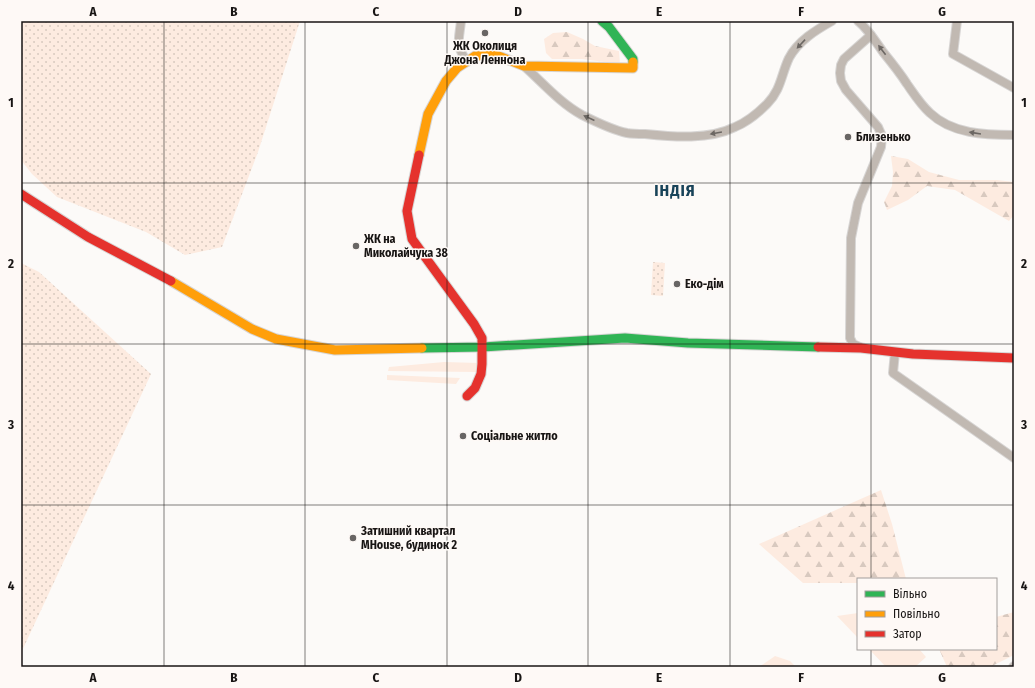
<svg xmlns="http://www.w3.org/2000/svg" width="1035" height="688" font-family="'Fira Sans Condensed',sans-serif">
<defs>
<pattern id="forest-firs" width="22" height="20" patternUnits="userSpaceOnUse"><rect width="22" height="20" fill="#fdebe0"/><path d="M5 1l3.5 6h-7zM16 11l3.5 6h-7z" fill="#d8c9bf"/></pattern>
<pattern id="park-dots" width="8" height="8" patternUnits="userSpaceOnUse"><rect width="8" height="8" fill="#fdebe0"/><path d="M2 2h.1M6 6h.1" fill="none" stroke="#d8c9bf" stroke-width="1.8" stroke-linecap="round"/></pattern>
</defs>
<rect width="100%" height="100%" fill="#fcfaf8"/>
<g fill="#fdebe0">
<path d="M444,362l35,1 -3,9 -88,-1 1,-4z"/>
<path d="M387,375l73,3 -4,6 -69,-4z"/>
<path d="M858,613v25l-21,-22z"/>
<path d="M869,649h50l7,8 -11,10h-29z"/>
<path d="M775,656l15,5 6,6h-37z"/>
</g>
<g fill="url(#forest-firs)">
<path d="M567,32l16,7 12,7 24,5 1,13 -38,-5h-30l-6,-6 -2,-14 9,-6z"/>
<path d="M891,156l17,3 21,13 30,8h38l17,2v33l-5,6 -54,-31 -28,-4 -19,14 -21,10 -3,-8 8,-16 1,-14z"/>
<path d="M881,490l11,34 14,55h-48v4h-55l-44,-39z"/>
<path d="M1014,612v43l-24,12h-43l-8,-18h57v-32z"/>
</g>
<g fill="url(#park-dots)">
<path d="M21,21h279l-42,131 -36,95 -37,8 -39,-23 -89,-35 -25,-23 -11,-14z"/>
<path d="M653,262l12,1 -2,33 -12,-1z"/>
<path d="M21,263l18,9 112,102 -130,279z"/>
</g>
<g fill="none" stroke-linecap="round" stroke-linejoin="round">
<defs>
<g id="street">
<path d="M461,21c-2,20 -6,23 6,41"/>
<path d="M858,21c10,8 18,21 25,31 9,11 17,21 24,32 7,10 14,21 23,29 22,21 55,22 84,22"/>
<path d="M957,21l-4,33 61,34"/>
<path d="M524,66c19,17 36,37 58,49 14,7 30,15 45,18 6,1 12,1 18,1 29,3 64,6 90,-7 12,-5 23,-14 32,-23 14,-14 14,-29 22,-46 9,-17 27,-28 43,-37"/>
<path d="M860,347l-7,-3 -3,-6 1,-100 7,-35 23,-56 1,-11 -4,-9 -32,-37 -5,-9 -1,-8 1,-8 3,-6 27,-24"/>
<path d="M895,352l-2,21 121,85"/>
<path d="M1013,667l1,-1"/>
</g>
<g id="fast">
<path d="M602,21l7,6 24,32v3"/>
<path d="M422,348l61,-1 142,-9 63,5 130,4"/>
</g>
<g id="slow">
<path d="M419,155l9,-41 18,-33 11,-13 18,-12 21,-1 28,11 109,2v-6"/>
<path d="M171,281l81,48 24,10 59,11 87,-2"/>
</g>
<g id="jam">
<path d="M419,155l-12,56 5,28 62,85 8,14v26l-1,10 -6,14 -8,8"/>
<path d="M21,194l67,43 83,44"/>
<path d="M818,347l43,1 52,6 101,4"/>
</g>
</defs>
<use href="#street" stroke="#d7d5d4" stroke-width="10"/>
<use href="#fast" stroke="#d7d5d4" stroke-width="11"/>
<use href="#slow" stroke="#d7d5d4" stroke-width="11"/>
<use href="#jam" stroke="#d7d5d4" stroke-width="11"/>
<use href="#street" stroke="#c1b9b2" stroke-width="8"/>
<use href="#fast" stroke="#30b455" stroke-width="9"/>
<use href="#slow" stroke="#ff9f0a" stroke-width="9"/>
<use href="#jam" stroke="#e5322d" stroke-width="9"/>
</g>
<defs><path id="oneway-solid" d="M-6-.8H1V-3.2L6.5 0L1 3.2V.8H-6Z"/></defs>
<g fill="#6c6763">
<use href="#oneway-solid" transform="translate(801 44) rotate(133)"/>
<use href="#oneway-solid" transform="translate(882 50) rotate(-127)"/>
<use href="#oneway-solid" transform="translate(589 118) rotate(-155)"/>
<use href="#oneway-solid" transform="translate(716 133) rotate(170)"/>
<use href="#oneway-solid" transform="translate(975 133) rotate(-171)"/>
</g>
<path fill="none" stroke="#181514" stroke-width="1" stroke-opacity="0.55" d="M164,21v646M305,21v646M447,21v646M588,21v646M730,21v646M871,21v558M21,183h993M21,344h993M21,505h993M871,649v18"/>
<g fill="#686564" stroke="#fef9f6" stroke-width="1.5">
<circle cx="485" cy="33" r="4"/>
<circle cx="848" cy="137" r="4"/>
<circle cx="356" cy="246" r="4"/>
<circle cx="677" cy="284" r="4"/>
<circle cx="463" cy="436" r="4"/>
<circle cx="353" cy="538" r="4"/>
</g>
<g text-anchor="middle" stroke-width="3" stroke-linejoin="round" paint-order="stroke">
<g font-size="12" font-weight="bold" fill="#181514" stroke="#fef9f6" text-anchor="start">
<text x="485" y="50" text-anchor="middle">ЖК Околиця<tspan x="485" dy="14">Джона Леннона</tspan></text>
<text x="856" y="141">Близенько</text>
<text x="364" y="243">ЖК на<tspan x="364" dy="14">Миколайчука 38</tspan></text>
<text x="685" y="288">Еко-дім</text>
<text x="471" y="440">Соціальне житло</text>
<text x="361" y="535">Затишний квартал<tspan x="361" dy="14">MHouse, будинок 2</tspan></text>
</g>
<g font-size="16" font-weight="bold" letter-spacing="1" fill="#184359" stroke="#fef9f6">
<text x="675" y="196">ІНДІЯ</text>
</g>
</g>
<rect width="1035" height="688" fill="none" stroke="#fef9f6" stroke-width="44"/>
<rect x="857" y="578" width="140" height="72" fill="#fef9f6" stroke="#a29e9c"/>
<rect x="865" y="591" width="20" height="6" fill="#30b455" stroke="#a29e9c"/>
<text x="893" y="598" font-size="12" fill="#181514">Вільно</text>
<rect x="865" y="611" width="20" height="6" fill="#ff9f0a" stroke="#a29e9c"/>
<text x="893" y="618" font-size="12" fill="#181514">Повільно</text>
<rect x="865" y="631" width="20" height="6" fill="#e5322d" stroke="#a29e9c"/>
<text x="893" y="638" font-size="12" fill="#181514">Затор</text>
<rect x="22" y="22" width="991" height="644" fill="none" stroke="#181514" stroke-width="1.5"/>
<g font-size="13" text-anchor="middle" font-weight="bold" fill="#181514">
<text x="93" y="16">A</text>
<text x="234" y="16">B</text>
<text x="376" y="16">C</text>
<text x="518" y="16">D</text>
<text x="659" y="16">E</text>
<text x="801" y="16">F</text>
<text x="942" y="16">G</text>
<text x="11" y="107">1</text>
<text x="1024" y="107">1</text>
<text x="11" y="268">2</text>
<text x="1024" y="268">2</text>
<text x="11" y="429">3</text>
<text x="1024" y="429">3</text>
<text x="11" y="590">4</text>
<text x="1024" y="590">4</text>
<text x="93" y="682">A</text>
<text x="234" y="682">B</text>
<text x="376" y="682">C</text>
<text x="518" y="682">D</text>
<text x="659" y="682">E</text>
<text x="801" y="682">F</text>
<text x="942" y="682">G</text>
</g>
</svg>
